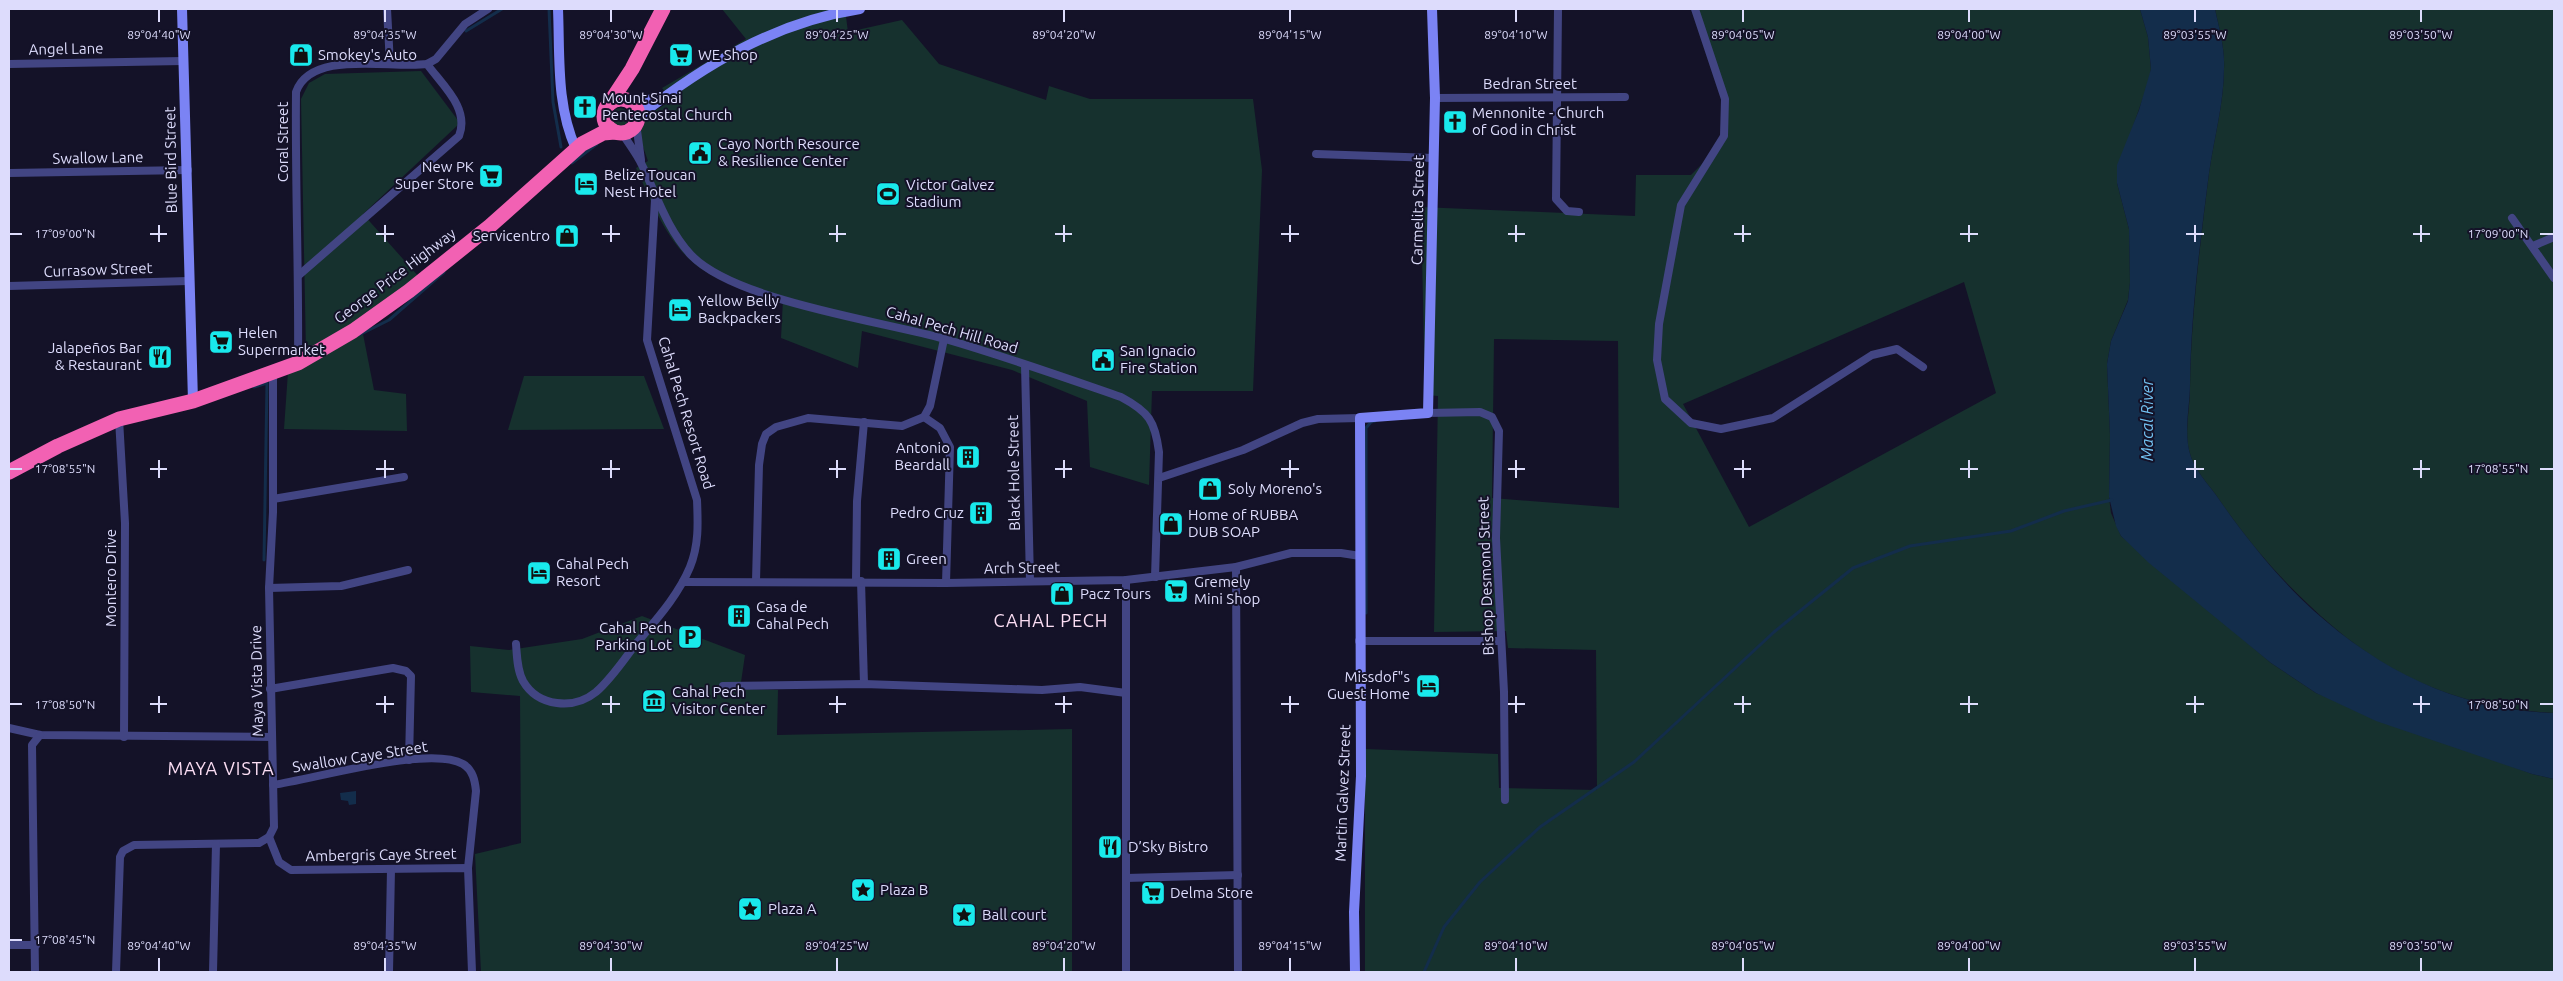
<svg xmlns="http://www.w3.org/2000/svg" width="2563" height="981" font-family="Ubuntu,sans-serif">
<rect width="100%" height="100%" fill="#141228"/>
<g fill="#16312e" fill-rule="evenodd">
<path d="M722,9h123l3,23 54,-12 37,44 107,36 3,-14 41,13h163l9,71 -9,221h-101l-3,94 -59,-18 -3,-66 -75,-31 -150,-39 -4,37 -77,-30 2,-39c-27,-8 -56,-13 -80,-29 -34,-22 -51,-67 -67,-102l12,-7 -6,-17 -2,-16 13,-16 19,-12 -10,-12 84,-49z"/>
<path d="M1696,9h444l8,28 3,32 -2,12 -17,48 -15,54 12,46 1,53 -2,18 -17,41 -4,23 3,71 -1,62 2,16 10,23 150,127 45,30 216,81 22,5v193h-1189v-223l133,5 1,34 98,2 -1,-140 -88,-2 -2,-17 -72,1 4,-236 -13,-1 -4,-188 214,9 1,-41h55l29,-29 3,-47zM1964,282l32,111 -247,134 -66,-123zM1494,339l124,2 1,167 -127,-10z"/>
<path d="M2215,9h339v704c-99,-5 -175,-40 -246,-109 -35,-33 -65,-69 -92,-109 -9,-12 -20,-24 -25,-38 -8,-22 -1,-46 -1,-69 1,-72 10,-143 19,-215 5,-35 15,-70 15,-105 1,-20 -5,-40 -9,-59z"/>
<path d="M421,71l39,52 -97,91 56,63 -56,42 -57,34 -5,-254 8,-16 16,-9z"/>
<circle cx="620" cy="117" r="9"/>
<path d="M363,334l11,56 32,4 1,37 -123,-2 4,-57z"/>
<path d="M524,376h120l20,53 -156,1z"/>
<path d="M642,616l103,39 -5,34 38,1 -1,45 295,-6v243h-591l-6,-118 46,-11 -1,-147 -49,-4 -1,-46 39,4 73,-11z"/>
</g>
<g fill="#132d4b">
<path d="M2140,9h75c4,19 10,39 9,59 0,35 -10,70 -15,105 -9,70 -18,139 -19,211 0,23 -7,50 1,73 5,14 16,26 25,38 29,42 61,82 98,116 70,62 146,99 240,102v66l-22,-5 -156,-53 -60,-28 -45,-30 -122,-100 -28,-27 -5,-10 -7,-29 1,-62 -3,-71 4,-23 17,-40 2,-19 -1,-53 -12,-46v-18l22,-55 12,-41 -3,-32z"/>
<path d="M356,791v13l-7,1 -1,-4 -7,-1 -1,-7z"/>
</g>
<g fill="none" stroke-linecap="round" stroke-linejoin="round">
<g stroke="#132d4b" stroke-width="3">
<path d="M549,9l4,93 8,45"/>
<path d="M466,31l36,-22"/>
<path d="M572,163l25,-19"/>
<path d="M359,335l30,-15 55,-48"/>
<path d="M254,387l13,-4 -3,177"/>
<path d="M1366,613v-185l5,-6 4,-1"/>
<path d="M1424,972l20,-45 36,-45 60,-55 94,-65 140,-130 79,-64 57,-22 101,-15 53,-20 48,-11"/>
</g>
<g stroke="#424583" stroke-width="8">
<path d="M387,9l3,55"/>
<path d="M1558,9l-2,190 11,12 12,1"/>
<path d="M1695,9l30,90 -1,37 -43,69 -22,119 -2,36 8,39 26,24 30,6 52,-11 99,-63 25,-6 26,18"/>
<path d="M9,64l174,-3"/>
<path d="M1435,98l190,-1"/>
<path d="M636,123l5,37"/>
<path d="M622,133c7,11 15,21 20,32 15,31 25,64 49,90 44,46 190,66 254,84 59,17 118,38 176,58 28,15 34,24 38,55l-4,125"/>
<path d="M1316,154l118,4"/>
<path d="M9,173l179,-3"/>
<path d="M2512,218l42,60"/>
<path d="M2533,246l21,-9"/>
<path d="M299,275l160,-139c11,-28 -17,-51 -32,-72"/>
<path d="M9,286l179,-5"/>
<path d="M298,363c1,-91 -3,-180 -2,-271 15,-43 95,-23 131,-28l9,-5 29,-35 23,-15"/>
<path d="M1025,365l5,216"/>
<path d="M1428,413l52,-1 12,5 7,14 -3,107 8,154 1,108"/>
<path d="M924,417l16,11 10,19 -4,136"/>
<path d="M119,419l6,104 -1,214"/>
<path d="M1159,478l84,-28 59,-27 16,-4 42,-1"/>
<path d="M273,499l131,-22"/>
<path d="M1236,567l2,405"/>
<path d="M756,581l3,-116 3,-21 4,-10 10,-7 32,-9 94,8 22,-9 6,-11 14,-67"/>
<path d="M856,581l1,-80 7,-79"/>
<path d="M861,581l3,103"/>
<path d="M683,582l263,1 180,-3 110,-13 55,-14h50l19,3"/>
<path d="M269,588l72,-2 67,-16"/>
<path d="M1359,641h142"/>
<path d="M516,644c1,12 1,26 7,37 15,26 51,29 73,11 15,-13 27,-31 39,-47 20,-24 43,-49 55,-78 9,-22 8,-44 7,-67l-50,-160 8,-140"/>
<path d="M723,686l141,-2 178,6 38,-3 46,6"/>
<path d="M270,689l123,-21 13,3 5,5 -2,84"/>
<path d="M9,728l31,7 232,2"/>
<path d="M273,785c42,-6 156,-40 190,-21 10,6 12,17 13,27l-8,77"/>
<path d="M269,837l10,25 12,8 177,-2 4,104"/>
<path d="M1126,878l112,-3"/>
<path d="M9,945h27"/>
<path d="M35,972l-3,-227 8,-10"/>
<path d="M116,972l4,-115 3,-6 11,-6 125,-2 10,-6 5,-10 -5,-239 4,-76v-140"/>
<path d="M213,972l3,-128"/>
<path d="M389,972l2,-103"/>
<path d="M1126,972v-392"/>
</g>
<g stroke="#7b83f4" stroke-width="10">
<path d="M182,9l11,392"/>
<path d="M558,9c2,47 -2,96 18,140"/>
<path d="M633,105l25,-8"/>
<path d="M638,117c66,-52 137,-95 222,-108"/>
<path d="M1355,972l-1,-60 7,-136 -1,-358 68,-5 7,-315 -3,-89"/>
</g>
<g stroke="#f261b3" stroke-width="15">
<circle cx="621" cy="116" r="17"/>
<path d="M609,104l23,-35 31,-60"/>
<path d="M9,472l49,-26 61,-27 74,-18 105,-38 55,-32 56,-40 81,-65 92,-82 21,-11 12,-1"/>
</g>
</g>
<path fill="none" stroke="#dddcfc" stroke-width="2" d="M159,10v12M385,10v12M611,10v12M837,10v12M1064,10v12M1290,10v12M1516,10v12M1743,10v12M1969,10v12M2195,10v12M2421,10v12M159,225v17M385,225v17M611,225v17M837,225v17M1064,225v17M1290,225v17M1516,225v17M1743,225v17M1969,225v17M2195,225v17M2421,225v17M10,234h12M150,234h17M376,234h18M602,234h18M829,234h17M1055,234h17M1281,234h18M1508,234h17M1734,234h17M1960,234h18M2186,234h18M2413,234h17M2540,234h13M159,460v18M385,460v18M611,460v18M837,460v18M1064,460v18M1290,460v18M1516,460v18M1743,460v18M1969,460v18M2195,460v18M2421,460v18M10,469h12M150,469h17M376,469h18M602,469h18M829,469h17M1055,469h17M1281,469h18M1508,469h17M1734,469h17M1960,469h18M2186,469h18M2413,469h17M2540,469h13M159,696v17M385,696v17M611,696v17M837,696v17M1064,696v17M1290,696v17M1516,696v17M1743,696v17M1969,696v17M2195,696v17M2421,696v17M10,704h12M150,704h17M376,704h18M602,704h18M829,704h17M1055,704h17M1281,704h18M1508,704h17M1734,704h17M1960,704h18M2186,704h18M2413,704h17M2540,704h13M10,940h12M159,958v13M385,958v13M611,958v13M837,958v13M1064,958v13M1290,958v13M1516,958v13M1743,958v13M1969,958v13M2195,958v13M2421,958v13"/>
<defs>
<symbol id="shop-square" viewBox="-11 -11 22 22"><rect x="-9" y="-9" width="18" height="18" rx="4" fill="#19e9ec" stroke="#141228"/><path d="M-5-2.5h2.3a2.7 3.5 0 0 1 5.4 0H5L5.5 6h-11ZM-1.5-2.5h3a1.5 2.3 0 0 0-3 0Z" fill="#111"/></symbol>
<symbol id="supermarket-square" viewBox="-11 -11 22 22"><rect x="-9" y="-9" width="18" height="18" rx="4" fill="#19e9ec" stroke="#141228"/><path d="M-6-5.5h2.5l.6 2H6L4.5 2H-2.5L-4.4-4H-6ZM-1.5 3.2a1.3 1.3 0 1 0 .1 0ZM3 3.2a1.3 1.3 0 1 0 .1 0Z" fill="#111"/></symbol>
<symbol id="church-square" viewBox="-11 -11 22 22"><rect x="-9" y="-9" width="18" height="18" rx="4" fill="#19e9ec" stroke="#141228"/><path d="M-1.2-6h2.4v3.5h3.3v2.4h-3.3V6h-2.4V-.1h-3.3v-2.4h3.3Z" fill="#111"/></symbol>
<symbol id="civic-square" viewBox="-11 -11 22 22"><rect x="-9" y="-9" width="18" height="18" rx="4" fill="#19e9ec" stroke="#141228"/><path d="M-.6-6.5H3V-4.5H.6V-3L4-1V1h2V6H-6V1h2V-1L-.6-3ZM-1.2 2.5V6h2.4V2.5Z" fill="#111"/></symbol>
<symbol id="hotel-square" viewBox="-11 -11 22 22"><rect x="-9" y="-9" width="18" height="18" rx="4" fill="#19e9ec" stroke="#141228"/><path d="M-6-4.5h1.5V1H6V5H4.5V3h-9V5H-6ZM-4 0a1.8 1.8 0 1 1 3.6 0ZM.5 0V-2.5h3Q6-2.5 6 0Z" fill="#111"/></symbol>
<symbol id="stadium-square" viewBox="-11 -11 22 22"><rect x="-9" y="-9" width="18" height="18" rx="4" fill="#19e9ec" stroke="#141228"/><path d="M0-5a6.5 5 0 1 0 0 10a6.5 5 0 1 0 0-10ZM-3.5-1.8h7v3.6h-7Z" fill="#111"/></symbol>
<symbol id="restaurant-square" viewBox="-11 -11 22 22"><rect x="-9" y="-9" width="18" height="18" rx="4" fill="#19e9ec" stroke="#141228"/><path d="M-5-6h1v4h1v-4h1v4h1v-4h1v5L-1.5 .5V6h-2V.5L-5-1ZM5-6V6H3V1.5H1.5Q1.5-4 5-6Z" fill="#111"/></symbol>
<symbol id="building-square" viewBox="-11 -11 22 22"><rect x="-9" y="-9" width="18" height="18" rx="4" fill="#19e9ec" stroke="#141228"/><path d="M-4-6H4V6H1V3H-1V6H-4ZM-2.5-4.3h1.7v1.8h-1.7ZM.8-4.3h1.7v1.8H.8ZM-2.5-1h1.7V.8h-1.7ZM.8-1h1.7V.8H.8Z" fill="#111"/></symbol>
<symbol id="parking-square" viewBox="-11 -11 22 22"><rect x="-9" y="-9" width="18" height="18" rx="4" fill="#19e9ec" stroke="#141228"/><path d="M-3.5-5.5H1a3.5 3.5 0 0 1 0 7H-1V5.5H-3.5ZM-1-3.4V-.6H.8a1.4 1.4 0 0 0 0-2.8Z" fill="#111"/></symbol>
<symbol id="museum-square" viewBox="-11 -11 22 22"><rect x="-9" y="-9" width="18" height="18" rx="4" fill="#19e9ec" stroke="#141228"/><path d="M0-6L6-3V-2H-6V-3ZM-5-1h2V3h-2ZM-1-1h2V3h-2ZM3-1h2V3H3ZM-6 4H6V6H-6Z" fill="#111"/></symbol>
<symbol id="sight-square" viewBox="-11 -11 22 22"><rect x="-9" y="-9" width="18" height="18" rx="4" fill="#19e9ec" stroke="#141228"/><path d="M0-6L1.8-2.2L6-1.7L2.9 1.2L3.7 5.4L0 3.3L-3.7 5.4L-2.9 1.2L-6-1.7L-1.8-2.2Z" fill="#111"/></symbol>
</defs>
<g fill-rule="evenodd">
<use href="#shop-square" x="287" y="41" width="28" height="28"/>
<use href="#supermarket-square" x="667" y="41" width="28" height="28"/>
<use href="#church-square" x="571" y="93" width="28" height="28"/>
<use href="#church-square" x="1441" y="108" width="28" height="28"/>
<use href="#civic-square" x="686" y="139" width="28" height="28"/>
<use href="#supermarket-square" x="477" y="162" width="28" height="28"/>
<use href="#hotel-square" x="572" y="170" width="28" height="28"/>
<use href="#stadium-square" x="874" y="180" width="28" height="28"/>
<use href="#shop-square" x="553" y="222" width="28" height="28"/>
<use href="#hotel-square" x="666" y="296" width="28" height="28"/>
<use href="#supermarket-square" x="207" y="328" width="28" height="28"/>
<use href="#restaurant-square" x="146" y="343" width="28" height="28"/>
<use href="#civic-square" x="1089" y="346" width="28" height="28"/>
<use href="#building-square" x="954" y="443" width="28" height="28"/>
<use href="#shop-square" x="1196" y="475" width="28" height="28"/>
<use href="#building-square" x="967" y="499" width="28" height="28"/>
<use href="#shop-square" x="1157" y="510" width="28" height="28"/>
<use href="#building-square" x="875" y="545" width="28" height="28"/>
<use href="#hotel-square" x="525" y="559" width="28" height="28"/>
<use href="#supermarket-square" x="1162" y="577" width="28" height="28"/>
<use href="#shop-square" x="1048" y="580" width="28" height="28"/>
<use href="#building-square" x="725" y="602" width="28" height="28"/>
<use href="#parking-square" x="676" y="623" width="28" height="28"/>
<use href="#hotel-square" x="1414" y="672" width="28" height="28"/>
<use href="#museum-square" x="640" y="687" width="28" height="28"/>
<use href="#restaurant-square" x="1096" y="833" width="28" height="28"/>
<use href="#sight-square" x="849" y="876" width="28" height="28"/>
<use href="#supermarket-square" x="1139" y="879" width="28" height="28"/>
<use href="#sight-square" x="736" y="895" width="28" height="28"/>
<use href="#sight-square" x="950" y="901" width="28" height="28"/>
</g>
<g text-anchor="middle" stroke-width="4" stroke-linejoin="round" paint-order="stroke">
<g font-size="15" fill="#dddcfc" stroke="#141228">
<text transform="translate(66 49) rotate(-1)" y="5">Angel Lane</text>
<text x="1530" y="89">Bedran Street</text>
<text transform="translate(283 142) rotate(-90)" y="5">Coral Street</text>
<text transform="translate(98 158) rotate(-1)" y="5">Swallow Lane</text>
<text transform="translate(171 160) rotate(-91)" y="5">Blue Bird Street</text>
<text transform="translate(1418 210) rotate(-89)" y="5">Carmelita Street</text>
<text transform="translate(98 270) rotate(-2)" y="5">Currasow Street</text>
<text transform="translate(395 276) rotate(-37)" y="5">George Price Highway</text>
<text transform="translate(952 330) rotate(16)" y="5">Cahal Pech Hill Road</text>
<text transform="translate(686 413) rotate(73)" y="5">Cahal Pech Resort Road</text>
<text transform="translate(1014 473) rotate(-91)" y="5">Black Hole Street</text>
<text transform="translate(1022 568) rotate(-1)" y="5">Arch Street</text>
<text transform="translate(1486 576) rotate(-92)" y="5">Bishop Desmond Street</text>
<text transform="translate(111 578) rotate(-90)" y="5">Montero Drive</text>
<text transform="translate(257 681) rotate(-91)" y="5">Maya Vista Drive</text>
<text transform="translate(360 757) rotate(-9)" y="5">Swallow Caye Street</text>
<text transform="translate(1343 793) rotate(-88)" y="5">Martin Galvez Street</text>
<text transform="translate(381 855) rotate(-1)" y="5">Ambergris Caye Street</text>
</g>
<g font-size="15" fill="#dddcfc" stroke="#141228" text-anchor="start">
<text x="318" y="60">Smokey's Auto</text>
<text x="698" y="60">WE Shop</text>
<text x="602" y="103">Mount Sinai<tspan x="602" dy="17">Pentecostal Church</tspan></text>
<text x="1472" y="118">Mennonite - Church<tspan x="1472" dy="17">of God in Christ</tspan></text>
<text x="718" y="149">Cayo North Resource<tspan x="718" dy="17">&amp; Resilience Center</tspan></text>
<text x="474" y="172" text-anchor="end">New PK<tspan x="474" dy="17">Super Store</tspan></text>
<text x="604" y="180">Belize Toucan<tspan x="604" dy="17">Nest Hotel</tspan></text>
<text x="906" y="190">Victor Galvez<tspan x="906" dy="17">Stadium</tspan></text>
<text x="550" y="241" text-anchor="end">Servicentro</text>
<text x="698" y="306">Yellow Belly<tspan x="698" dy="17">Backpackers</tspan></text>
<text x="238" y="338">Helen<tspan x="238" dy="17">Supermarket</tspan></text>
<text x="142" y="353" text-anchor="end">Jalapeños Bar<tspan x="142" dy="17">&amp; Restaurant</tspan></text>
<text x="1120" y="356">San Ignacio<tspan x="1120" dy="17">Fire Station</tspan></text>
<text x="950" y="453" text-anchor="end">Antonio<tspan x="950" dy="17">Beardall</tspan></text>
<text x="1228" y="494">Soly Moreno's</text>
<text x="964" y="518" text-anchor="end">Pedro Cruz</text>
<text x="1188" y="520">Home of RUBBA<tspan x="1188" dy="17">DUB SOAP</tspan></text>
<text x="906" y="564">Green</text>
<text x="556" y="569">Cahal Pech<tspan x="556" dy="17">Resort</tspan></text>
<text x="1194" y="587">Gremely<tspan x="1194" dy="17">Mini Shop</tspan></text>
<text x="1080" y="599">Pacz Tours</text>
<text x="756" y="612">Casa de<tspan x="756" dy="17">Cahal Pech</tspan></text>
<text x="672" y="633" text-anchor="end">Cahal Pech<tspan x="672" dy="17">Parking Lot</tspan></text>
<text x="1410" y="682" text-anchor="end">Missdof"s<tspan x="1410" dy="17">Guest Home</tspan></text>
<text x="672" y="697">Cahal Pech<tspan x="672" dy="17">Visitor Center</tspan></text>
<text x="1128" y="852">D’Sky Bistro</text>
<text x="880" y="895">Plaza B</text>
<text x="1170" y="898">Delma Store</text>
<text x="768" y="914">Plaza A</text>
<text x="982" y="920">Ball court</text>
</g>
<g font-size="16" font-style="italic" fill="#73c3f3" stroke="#141228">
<text transform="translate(2147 420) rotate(-90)" y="6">Macal River</text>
</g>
<g font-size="18" letter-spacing="1" fill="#fcdef4" stroke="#141228">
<text x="1051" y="627">CAHAL PECH</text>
<text x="221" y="775">MAYA VISTA</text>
</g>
</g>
<g font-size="12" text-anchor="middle" fill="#dddcfc" stroke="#141228" stroke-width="4" stroke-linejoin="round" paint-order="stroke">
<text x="159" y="39">89°04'40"W</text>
<text x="385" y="39">89°04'35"W</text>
<text x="611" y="39">89°04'30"W</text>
<text x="837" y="39">89°04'25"W</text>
<text x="1064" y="39">89°04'20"W</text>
<text x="1290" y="39">89°04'15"W</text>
<text x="1516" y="39">89°04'10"W</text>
<text x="1743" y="39">89°04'05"W</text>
<text x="1969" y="39">89°04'00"W</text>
<text x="2195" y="39">89°03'55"W</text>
<text x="2421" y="39">89°03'50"W</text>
<text x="65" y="238">17°09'00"N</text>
<text x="2498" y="238">17°09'00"N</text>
<text x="65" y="473">17°08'55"N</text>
<text x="2498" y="473">17°08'55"N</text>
<text x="65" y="709">17°08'50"N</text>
<text x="2498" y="709">17°08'50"N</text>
<text x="65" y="944">17°08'45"N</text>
<text x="159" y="950">89°04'40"W</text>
<text x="385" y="950">89°04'35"W</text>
<text x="611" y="950">89°04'30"W</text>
<text x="837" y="950">89°04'25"W</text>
<text x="1064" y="950">89°04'20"W</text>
<text x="1290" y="950">89°04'15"W</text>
<text x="1516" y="950">89°04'10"W</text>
<text x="1743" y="950">89°04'05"W</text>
<text x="1969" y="950">89°04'00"W</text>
<text x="2195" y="950">89°03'55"W</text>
<text x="2421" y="950">89°03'50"W</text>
</g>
<rect width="2563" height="981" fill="none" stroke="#dddcfc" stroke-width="20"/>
</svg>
